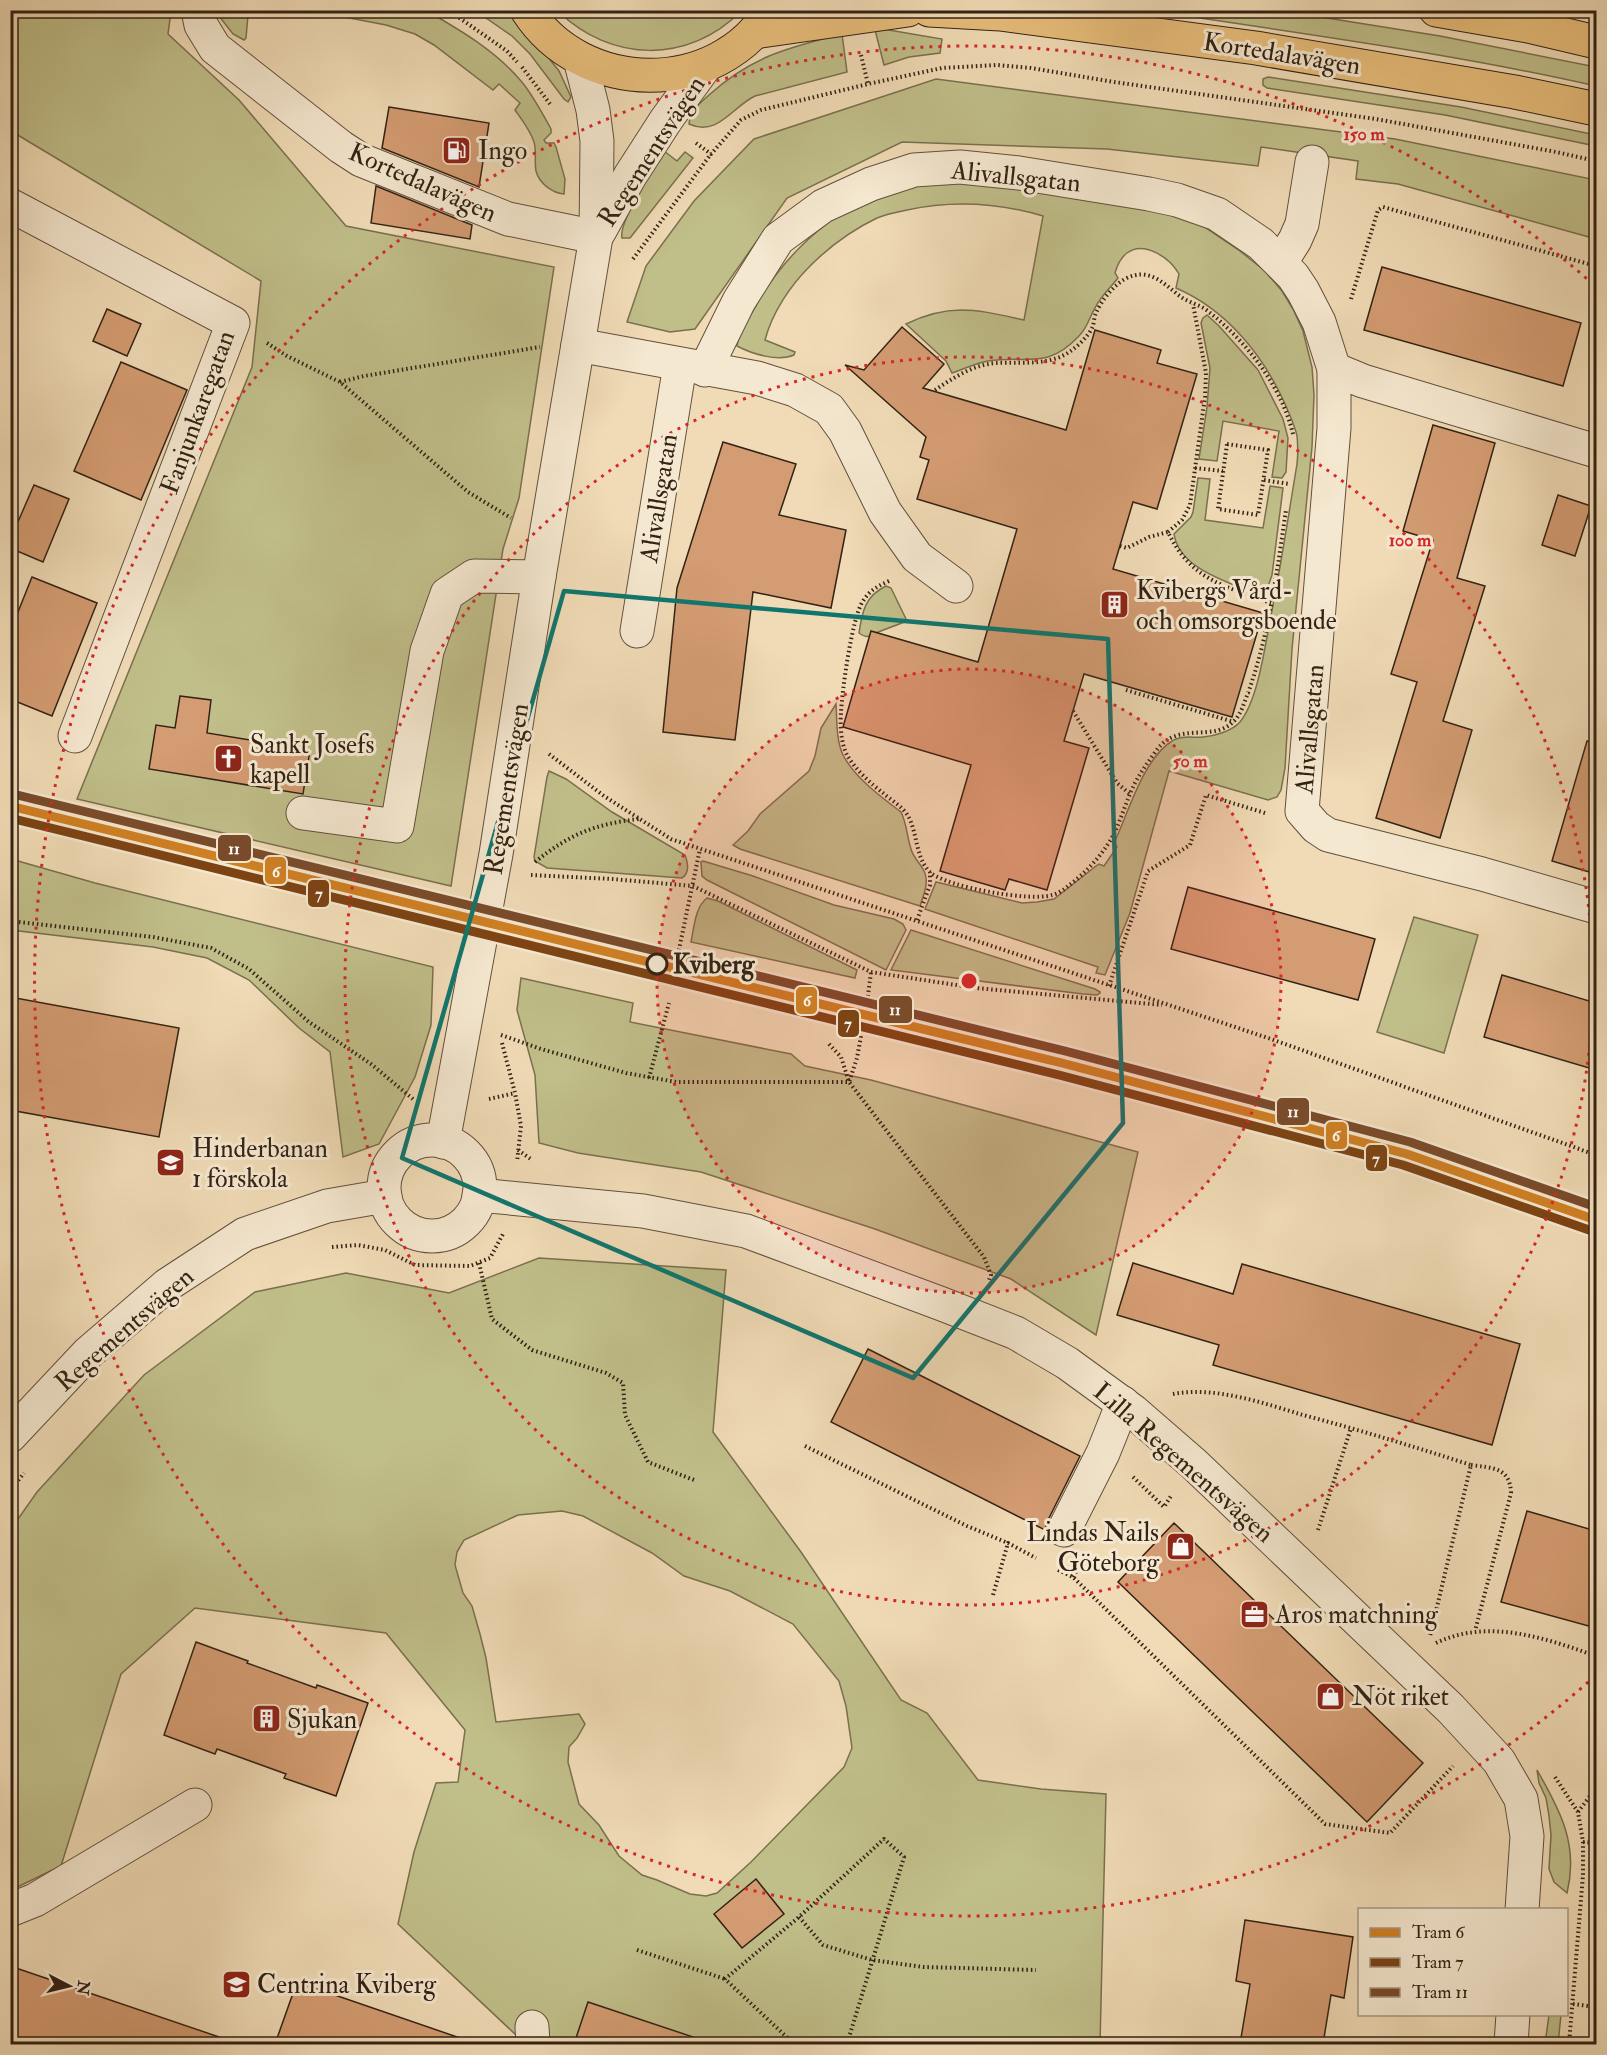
<svg xmlns="http://www.w3.org/2000/svg" width="1607" height="2055" font-family="'IM FELL Double Pica',serif">
<rect width="100%" height="100%" fill="#f0dbb6"/>
<filter id="stains"><feTurbulence type="fractalNoise" baseFrequency=".00333" numOctaves="4"/><feColorMatrix values="0 0 0 0 .2 0 0 0 0 .09 0 0 0 0 .02 0 0 0 .5 -.17"/></filter>
<radialGradient id="worn" r=".72"><stop offset=".6" stop-color="#630" stop-opacity="0"/><stop offset="1" stop-color="#630" stop-opacity=".3"/></radialGradient>
<g fill="#c0be89" stroke="#7a704f" stroke-width="1.5" fill-rule="evenodd">
<path d="M413,10l4,3 10,-2c33,19 69,40 94,70 12,14 21,32 30,48v4l-7,7 2,3h8l2,4 9,32 -1,15c-12,-1 -25,-11 -28,-23 -2,-9 1,-19 -2,-29 -4,-12 -12,-22 -19,-32l5,-7 -21,-19 -6,6 -59,-45 -19,-11 -29,-9 -73,-14z"/>
<path d="M11,11h160l-3,23 71,66 107,126 208,41 -35,231 -16,51 -52,337 -374,-87 175,-432 9,-86 -250,-150z"/>
<path d="M215,11h31l2,4 -2,23 -2,2 -11,-6z"/>
<path d="M476,11h29l19,16 35,44 12,26 -3,5 -4,-3 -34,-45 -18,-18z"/>
<path d="M558,11h183c-52,53 -130,52 -183,0z"/>
<path d="M1155,11h128l157,25 156,31v19c-145,-33 -294,-52 -441,-75z"/>
<path d="M877,28l65,11 -2,14 -31,4 -25,8 -9,-35z"/>
<path d="M842,34l5,38 -92,24c-23,11 -37,41 -66,28 1,-13 11,-21 20,-29 43,-39 79,-47 133,-61z"/>
<path d="M1268,77l193,30 135,28v11l-151,-31 -178,-27 -4,-3v-6z"/>
<path d="M936,79l459,60 201,41v59l-198,-55 -42,-5 2,-18 -97,-14 -3,19 -151,-17 -205,-7 -115,56 -92,131 -25,3 -43,-10 19,-56 48,-65 60,-62z"/>
<path d="M664,151l13,10 8,-9 8,6 -63,80h-8c-4,-14 32,-73 42,-87z"/>
<path d="M943,181l32,1 137,20 82,18 46,31 25,20 17,20 11,18 10,22 9,36 2,28 -2,52 -20,202 -7,119 -4,22 -4,7 -9,3 -99,-29 -39,142 -25,62 -9,-2 2,-6 -173,-58 11,-27 86,21 15,-1 17,-3 42,-33 3,-2 5,2 13,-19 -3,-4c14,-29 29,-84 58,-102 9,-6 20,-3 31,-4 12,-1 29,-6 37,-15 17,-21 24,-69 29,-96 11,-54 19,-108 28,-162 1,-9 1,-18 0,-28 -2,-10 -7,-20 -11,-30 -22,-50 -59,-96 -110,-118l3,-14c-9,-16 -35,-34 -52,-21 -7,5 -10,13 -12,20l3,5c-8,10 -17,18 -23,30 -6,10 -7,19 -16,28 -32,34 -51,19 -91,25 -12,2 -24,8 -36,12l-6,-12 -40,-37c45,-22 72,-14 118,-4l19,-104c-44,-13 -90,-16 -136,-6 -10,2 -21,4 -30,8 -25,12 -48,29 -67,48 -20,20 -38,47 -45,74l30,12 -1,3c-16,7 -42,-1 -57,-9 2,-15 13,-29 20,-42 22,-40 63,-83 105,-101 26,-12 53,-17 81,-22z"/>
<path d="M1207,315l12,11 39,44 25,49 5,19 -2,34 -4,6 -10,-1 7,-46 -56,-10 -6,40 -18,-2 8,-52 3,-39 -9,-45 2,-5z"/>
<path d="M1198,478l12,1 -5,41 58,8 7,-42 13,2 -11,87 -8,23c-29,-15 -84,-26 -90,-64l17,-17 2,-5z"/>
<path d="M886,586l5,2 16,33 -34,13c-6,4 -8,3 -14,-1 3,-21 6,-37 27,-47z"/>
<path d="M836,704c1,16 0,36 7,51 12,23 38,42 58,57 6,12 6,25 10,37 2,8 8,13 12,20 7,12 1,25 -3,37l-180,-57 -7,-4 15,-14 12,-17 49,-43 6,-15 6,-28z"/>
<path d="M549,771l17,8 46,33 73,43c3,8 5,18 -3,23l-135,-10 -12,-7 -1,-4 13,-80z"/>
<path d="M11,859l84,24 338,84 -2,58 -16,52 -36,67 -36,13 -13,-105 -31,-24 -50,-48 -42,-22 -54,-11 -142,-17z"/>
<path d="M703,861l50,15 81,29 60,14 9,5 3,6 -20,40 -179,-90 -5,-4 -1,-14z"/>
<path d="M707,898l11,3 139,69 -2,8 -164,-36c3,-14 4,-35 16,-44z"/>
<path d="M1414,917l64,18 -34,118 -67,-21z"/>
<path d="M911,930l184,59 5,3v1l-3,2 -14,-1 -192,-24z"/>
<path d="M521,978l112,25 -3,19 161,32 14,12 66,14 267,72 -42,183 -85,-56 -136,-50 -174,-57 -123,-19 -39,-10 -4,-68 -18,-65z"/>
<path d="M539,1258l187,12 -13,162 88,120 100,148 26,13 51,67 63,9 65,5 -6,250h-584v-9l-118,-111 16,-72 22,-69 22,-1 7,-52 -79,-97 -191,-25 -74,66 -60,192 -50,24v-361l26,-37 107,-117 111,-83 91,-19 103,20zM562,1511l21,5 69,37 32,23 46,15 63,33 46,57 7,25 6,42 -8,19 -93,95 -34,31 -11,3 -16,-2 -33,-14 -15,-5 -23,-19 -20,-31 -20,-21 -11,-42 1,-15 8,-9 8,-14 -6,-10 -83,8 -10,-64 -6,-24 -8,-28 -9,-13 -8,-28 2,-13 7,-12 54,-25z"/>
<path d="M1537,1770c23,40 42,75 30,123l-13,-11 -5,-13 2,-34 -2,-19 -3,-18 -7,-15z"/>
<path d="M1549,2015h12l-3,29h-13z"/>
</g>
<g fill="#d49c72" stroke="#332215" stroke-width="1.5">
<path d="M389,107l100,16 -10,64 -97,-39z"/>
<path d="M376,186l96,39 -2,14 -99,-16z"/>
<path d="M1382,267l199,56 -18,63 -199,-56z"/>
<path d="M107,309l34,15 -14,32 -34,-15z"/>
<path d="M902,327l42,37 -21,24 143,42 29,-100 66,20 -4,13 40,11 -40,135 -24,-7 -20,67 150,44 -31,104 -148,-43 -20,67 25,7 -42,142 -38,-11 -4,11 -65,-19 31,-106 -128,-38 28,-96 107,31 39,-133 -100,-30 12,-39 -9,-3 6,-20 -81,-72 19,5z"/>
<path d="M121,362l66,28 -46,110 -67,-29z"/>
<path d="M1433,425l62,18 -38,135 28,8 -42,135 29,9 -32,108 -64,-20 41,-136 -26,-8 42,-134 -30,-9z"/>
<path d="M723,442l73,22 -17,51 67,15 -15,78 -78,-16 -18,148 -72,-8 14,-144z"/>
<path d="M34,485l35,14 -26,63 -33,-14v-8z"/>
<path d="M1558,495l33,11 -16,50 -33,-11z"/>
<path d="M32,577l65,26 -45,113 -42,-17v-67z"/>
<path d="M180,696l31,4 -4,33 103,17 -7,44 -154,-25 7,-44 19,3z"/>
<path d="M1587,741l9,1v132l-44,-13z"/>
<path d="M1188,887l187,52 -17,61 -187,-51z"/>
<path d="M1502,975l94,28v67l-112,-33z"/>
<path d="M10,997l169,31 -20,109 -149,-27z"/>
<path d="M1133,1263l100,31 9,-30 278,80 -28,101 -279,-80 6,-20 -102,-30z"/>
<path d="M868,1349l212,107 -33,66 -2,8 -214,-108z"/>
<path d="M1527,1511l69,20v97l-95,-26z"/>
<path d="M1174,1523l249,240 -56,59 -249,-240z"/>
<path d="M196,1642l52,19 -1,2 69,25 1,-3 51,18 -32,93 -52,-18 2,-4 -69,-25 -2,5 -51,-19z"/>
<path d="M756,1879l28,35 -42,34 -28,-34z"/>
<path d="M1245,1920l108,17 -9,61 -13,-3 -8,49h-83l10,-60 -14,-3z"/>
<path d="M10,1966l215,73 -1,5h-214z"/>
<path d="M297,1982l166,57 -1,5h-187z"/>
<path d="M588,2002l108,36 -1,6h-121z"/>
</g>
<g fill="none" stroke-linecap="round" stroke-linejoin="round">
<defs>
<g id="minor">
<path d="M198,10l3,15 14,23 126,99 20,13 147,59 88,18"/>
<path d="M10,205l223,118 -158,413"/>
<path d="M599,232l31,-56 36,-56 40,-55"/>
<path d="M1281,262l14,-22 7,-16 10,-62"/>
<path d="M578,345l179,33 38,12 34,19 16,22 40,81 32,45 39,29"/>
<path d="M705,370l34,-69 39,-62 45,-33 48,-22 43,-14 46,-3 59,6 130,21 28,6 40,14 44,30 32,32 10,15 16,31 15,47"/>
<path d="M1596,451l-233,-70 -29,-12v59l-32,383 14,16 12,8 154,39 114,33"/>
<path d="M637,631l43,-266"/>
<path d="M303,813l94,13 30,-175 20,-57 27,-18 65,1"/>
<circle cx="432" cy="1188" r="48"/>
<path d="M443,1142l53,-288 43,-277 57,-340 1,-96 -4,-31 -13,-51"/>
<path d="M479,1195l164,16 103,20 196,73 74,29 51,30 66,48 61,53 257,245 48,52 22,38 6,37 -5,74"/>
<path d="M10,1436l78,-83 79,-68 78,-51 82,-28 58,-10"/>
<path d="M1064,1530l39,-77 20,-50"/>
<path d="M10,1910l25,-10 160,-95"/>
<path d="M532,2027l1,17"/>
<path d="M1511,2044l2,-30"/>
</g>
<g id="major">
<path d="M527,10c55,86 190,88 244,0"/>
<path d="M929,10l71,4 256,34 259,44 81,17"/>
<path d="M1436,10l92,16 68,16"/>
<path d="M754,32l154,-22"/>
</g>
</defs>
<use href="#minor" stroke="#62503d" stroke-width="35"/>
<use href="#major" stroke="#332215" stroke-width="35"/>
<g stroke="#332215" stroke-width="4" stroke-dasharray="1.5 3" stroke-linecap="butt">
<path d="M448,10l59,41 10,11"/>
<path d="M861,55l7,29"/>
<path d="M522,67l28,37"/>
<path d="M696,143l15,11 30,-34 20,-10 107,-26 74,-16 55,-3 34,3 83,14 262,37 180,33 40,9"/>
<path d="M633,259l78,-105"/>
<path d="M1351,299l27,-89 5,-3 213,59"/>
<path d="M267,343l20,13 53,26 128,110 43,26"/>
<path d="M340,382l24,-6 176,-29"/>
<path d="M935,390c18,-12 39,-26 62,-27 21,-1 42,2 63,-6 12,-5 28,-19 33,-31 1,-4 1,-9 3,-13 5,-12 18,-28 29,-34 24,-13 39,5 56,18 9,6 20,8 28,15 38,30 73,75 84,122"/>
<path d="M1227,444l41,6 -10,65 -40,-6z"/>
<path d="M1195,468l28,3"/>
<path d="M1264,480l25,4"/>
<path d="M1168,532l14,-12 8,-15 15,-108 1,-24 -13,-69"/>
<path d="M1120,546l7,2 22,-11 19,-5c23,48 56,54 103,71"/>
<path d="M889,581c-11,5 -19,9 -26,20 -11,16 -21,90 -22,112 -1,13 0,30 6,42 8,14 24,29 36,38 8,7 20,14 25,23 10,17 7,43 23,57 17,14 99,29 121,22 5,-1 12,-5 16,-9 18,-13 37,-34 47,-54 7,-16 12,-33 20,-49 6,-11 13,-21 21,-32 22,-31 55,-8 77,-29 8,-7 11,-19 15,-29 21,-58 29,-122 38,-183"/>
<path d="M1126,690l108,32"/>
<path d="M1073,711l44,72 13,11"/>
<path d="M549,754l55,42 67,43 597,199 328,117"/>
<path d="M535,862c35,-28 60,-38 104,-43"/>
<path d="M531,875l81,4 81,7 178,86 105,16 186,17"/>
<path d="M917,920l13,-35v-13"/>
<path d="M10,921l143,16 58,11 38,21 60,53 62,42 42,35"/>
<path d="M677,959l23,-110"/>
<path d="M1109,986l39,-115 42,-26 16,-50 59,18"/>
<path d="M825,994l42,9 4,-31"/>
<path d="M501,1035l40,14 85,24 50,9h173l8,-24 10,-55"/>
<path d="M502,1043l13,50 6,33 -4,36"/>
<path d="M829,1044l12,13 8,25 135,175 7,18 -2,5"/>
<path d="M649,1078l20,-75"/>
<path d="M489,1099l26,-6"/>
<path d="M518,1150l14,10"/>
<path d="M332,1247l26,-2 27,5 30,15 55,1 20,-8 13,-24"/>
<path d="M479,1263l13,56 40,31 74,23 17,10 2,32 23,47 46,18"/>
<path d="M1173,1394c42,-8 90,9 130,21 57,15 112,32 168,50l-41,171"/>
<path d="M805,1446l162,80 41,17"/>
<path d="M1471,1465c21,3 39,2 40,28l-36,138"/>
<path d="M1133,1477l31,30 7,-11"/>
<path d="M10,1491l14,-18"/>
<path d="M1318,1530l33,-102"/>
<path d="M1058,1570l15,7 252,247 65,9 63,-67"/>
<path d="M1073,1577l7,-12"/>
<path d="M993,1595l15,-52 28,15"/>
<path d="M1436,1643c52,-25 109,-5 160,13"/>
<path d="M1555,1777l23,35 5,30v33l-14,169"/>
<path d="M1578,1812l18,-24"/>
<path d="M1583,1842l13,1"/>
<path d="M799,1917l24,28 49,15 51,7 113,3"/>
<path d="M637,1950l88,29"/>
<path d="M1573,2004l23,3"/>
<path d="M794,2044l-69,-65 74,-62 85,-78 20,18 -57,187"/>
<path d="M1195,2044l1,-5"/>
</g>
<use href="#minor" stroke="#f5e8d0" stroke-width="33"/>
<use href="#major" stroke="#e8be7b" stroke-width="33"/>
<defs>
<path id="tram-1" d="M10,806l1052,257 345,91 189,66"/>
<path id="tram-2" d="M10,818l1049,257 344,90 189,66"/>
<path id="tram-3" d="M13,794l1052,257 345,91 186,65"/>
</defs>
<use href="#tram-1" stroke="#f5e8d0" stroke-width="14"/>
<use href="#tram-2" stroke="#f5e8d0" stroke-width="14"/>
<use href="#tram-3" stroke="#f5e8d0" stroke-width="14"/>
<use href="#tram-1" stroke="#d08023" stroke-width="9"/>
<use href="#tram-2" stroke="#7d4313" stroke-width="9"/>
<use href="#tram-3" stroke="#7a4b2a" stroke-width="9"/>
</g>
<path fill="none" stroke="#0f766e" stroke-width="4.5" stroke-linejoin="round" d="M564,591l544,48 15,484 -210,255 -511,-220z"/>
<circle cx="969" cy="981" r="312" fill="#d62828" fill-opacity=".12"/>
<g fill="none" stroke="#d62828" stroke-width="3" stroke-dasharray="3 6">
<circle cx="969" cy="981" r="312"/>
<circle cx="969" cy="981" r="624"/>
<path d="M1595 1676A935 935 0 1 1 1595 286"/>
</g>
<defs>
<symbol id="fuel-square" viewBox="-11 -11 22 22"><rect x="-9" y="-9" width="18" height="18" rx="4" fill="#8f2418" stroke="#f5e8d0"/><path d="M-5.5-6h7V0h2V4h1.3V-2.5L3-4.5l.8-.8L6-3V5H2.5V1h-1V6h-7ZM-4.2-4.7v3.2H.2V-4.7Z" fill="#fff"/></symbol>
<symbol id="building-square" viewBox="-11 -11 22 22"><rect x="-9" y="-9" width="18" height="18" rx="4" fill="#8f2418" stroke="#f5e8d0"/><path d="M-4-6H4V6H1V3H-1V6H-4ZM-2.5-4.3h1.7v1.8h-1.7ZM.8-4.3h1.7v1.8H.8ZM-2.5-1h1.7V.8h-1.7ZM.8-1h1.7V.8H.8Z" fill="#fff"/></symbol>
<symbol id="church-square" viewBox="-11 -11 22 22"><rect x="-9" y="-9" width="18" height="18" rx="4" fill="#8f2418" stroke="#f5e8d0"/><path d="M-1.2-6h2.4v3.5h3.3v2.4h-3.3V6h-2.4V-.1h-3.3v-2.4h3.3Z" fill="#fff"/></symbol>
<symbol id="school-square" viewBox="-11 -11 22 22"><rect x="-9" y="-9" width="18" height="18" rx="4" fill="#8f2418" stroke="#f5e8d0"/><path d="M0-5L7-2L0 1L-7-2ZM-4 1L0 2.5L4 1V4Q0 6-4 4Z" fill="#fff"/></symbol>
<symbol id="shop-square" viewBox="-11 -11 22 22"><rect x="-9" y="-9" width="18" height="18" rx="4" fill="#8f2418" stroke="#f5e8d0"/><path d="M-5-2.5h2.3a2.7 3.5 0 0 1 5.4 0H5L5.5 6h-11ZM-1.5-2.5h3a1.5 2.3 0 0 0-3 0Z" fill="#fff"/></symbol>
<symbol id="office-square" viewBox="-11 -11 22 22"><rect x="-9" y="-9" width="18" height="18" rx="4" fill="#8f2418" stroke="#f5e8d0"/><path d="M-6-3h4V-5.5h4V-3h4V5H-6ZM-1-4.5V-3h2v-1.5ZM-6 0V1H6V0Z" fill="#fff"/></symbol>
</defs>
<g fill-rule="evenodd">
<use href="#fuel-square" x="440" y="134" width="33" height="33"/>
<use href="#building-square" x="1098" y="588" width="33" height="33"/>
<use href="#church-square" x="212" y="742" width="33" height="33"/>
<use href="#school-square" x="154" y="1146" width="33" height="33"/>
<use href="#shop-square" x="1164" y="1530" width="33" height="33"/>
<use href="#office-square" x="1238" y="1598" width="33" height="33"/>
<use href="#shop-square" x="1314" y="1680" width="33" height="33"/>
<use href="#building-square" x="250" y="1702" width="33" height="33"/>
<use href="#school-square" x="220" y="1968" width="33" height="33"/>
</g>
<circle fill="#f5e8d0" stroke="#332215" stroke-width="3" cx="657" cy="964" r="10"/>
<g text-anchor="middle" stroke-width="6" stroke-linejoin="round" paint-order="stroke">
<g font-size="26" fill="#332215" stroke="#f5e8d0">
<text transform="translate(1282 53) rotate(9)" y="9">Kortedalavägen</text>
<text transform="translate(651 151) rotate(-57)" y="9">Regementsvägen</text>
<text transform="translate(1016 176) rotate(6)" y="9">Alivallsgatan</text>
<text transform="translate(423 182) rotate(24)" y="9">Kortedalavägen</text>
<text transform="translate(197 412) rotate(-70)" y="9">Fanjunkaregatan</text>
<text transform="translate(658 498) rotate(-81)" y="9">Alivallsgatan</text>
<text transform="translate(1309 729) rotate(-85)" y="9">Alivallsgatan</text>
<text transform="translate(506 789) rotate(-81)" y="9">Regementsvägen</text>
<text transform="translate(124 1329) rotate(-41)" y="9">Regementsvägen</text>
<text transform="translate(1184 1462) rotate(41)" y="9">Lilla Regementsvägen</text>
</g>
<g font-size="26" fill="#332215" stroke="#f5e8d0" text-anchor="start">
<text x="478" y="159">Ingo</text>
<text x="1136" y="599">Kvibergs Vård-<tspan x="1136" dy="30">och omsorgsboende</tspan></text>
<text x="250" y="753">Sankt Josefs<tspan x="250" dy="30">kapell</tspan></text>
<text x="192" y="1157">Hinderbanan<tspan x="192" dy="30">1 förskola</tspan></text>
<text x="1159" y="1541" text-anchor="end">Lindas Nails<tspan x="1159" dy="30">Göteborg</tspan></text>
<text x="1275" y="1623">Aros matchning</text>
<text x="1352" y="1705">Nöt riket</text>
<text x="287" y="1728">Sjukan</text>
<text x="257" y="1993">Centrina Kviberg</text>
</g>
<g font-size="26" font-weight="bold" fill="#332215" stroke="#f5e8d0" text-anchor="start">
<text x="673" y="973">Kviberg</text>
</g>
</g>
<circle cx="969" cy="981" r="9" fill="#d62828" stroke="#f5e8d0" stroke-width="3"/>
<g font-size="18" text-anchor="middle" font-weight="bold" fill="#d62828" stroke="#f5e8d0" stroke-width="6" stroke-linejoin="round" paint-order="stroke">
<text x="1364" y="140">150 m</text>
<text x="1410" y="546">100 m</text>
<text x="1190" y="767">50 m</text>
</g>
<g stroke="#f5e8d0" stroke-width="2">
<rect x="217" y="834" width="35" height="28" rx="6" fill="#7a4b2a"/>
<rect x="264" y="856" width="23" height="29" rx="6" fill="#d08023"/>
<rect x="307" y="879" width="23" height="29" rx="6" fill="#7d4313"/>
<rect x="795" y="986" width="23" height="29" rx="6" fill="#d08023"/>
<rect x="878" y="995" width="35" height="29" rx="6" fill="#7a4b2a"/>
<rect x="837" y="1009" width="23" height="29" rx="6" fill="#7d4313"/>
<rect x="1276" y="1097" width="34" height="29" rx="6" fill="#7a4b2a"/>
<rect x="1325" y="1121" width="23" height="29" rx="6" fill="#d08023"/>
<rect x="1365" y="1144" width="23" height="28" rx="6" fill="#7d4313"/>
</g>
<g font-size="16" text-anchor="middle" font-weight="bold" fill="#fff">
<text x="234" y="854">11</text>
<text x="276" y="877">6</text>
<text x="319" y="899">7</text>
<text x="807" y="1006">6</text>
<text x="895" y="1015">11</text>
<text x="848" y="1029">7</text>
<text x="1293" y="1117">11</text>
<text x="1336" y="1141">6</text>
<text x="1376" y="1164">7</text>
</g>
<rect width="1607" height="2055" fill="none" stroke="#f0dbb6" stroke-width="36"/>
<rect x="12" y="12" width="1583" height="2031" fill="none" stroke="#332215" stroke-width="3"/>
<rect x="18" y="18" width="1571" height="2019" fill="none" stroke="#332215" stroke-width="1.5"/>
<rect x="1358" y="1908" width="210" height="108" fill="#f5e8d0" stroke="#a79985" stroke-width="1.5"/>
<rect x="1370" y="1928" width="30" height="9" fill="#d08023" stroke="#a79985" stroke-width="1.5"/>
<text x="1412" y="1938" font-size="18" fill="#332215">Tram 6</text>
<rect x="1370" y="1958" width="30" height="9" fill="#7d4313" stroke="#a79985" stroke-width="1.5"/>
<text x="1412" y="1968" font-size="18" fill="#332215">Tram 7</text>
<rect x="1370" y="1988" width="30" height="9" fill="#7a4b2a" stroke="#a79985" stroke-width="1.5"/>
<text x="1412" y="1998" font-size="18" fill="#332215">Tram 11</text>
<g transform="translate(69 1986) rotate(97)" stroke="#f5e8d0" stroke-width="4.5" paint-order="stroke">
<path d="M0-4.5L10 22L0 15L-10 22Z" fill="#332215"/>
<text y="-9" font-size="16" font-weight="bold" text-anchor="middle" fill="#332215">N</text>
</g>
<rect width="100%" height="100%" filter="url(#stains)"/>
<rect width="100%" height="100%" fill="url(#worn)"/>
</svg>
